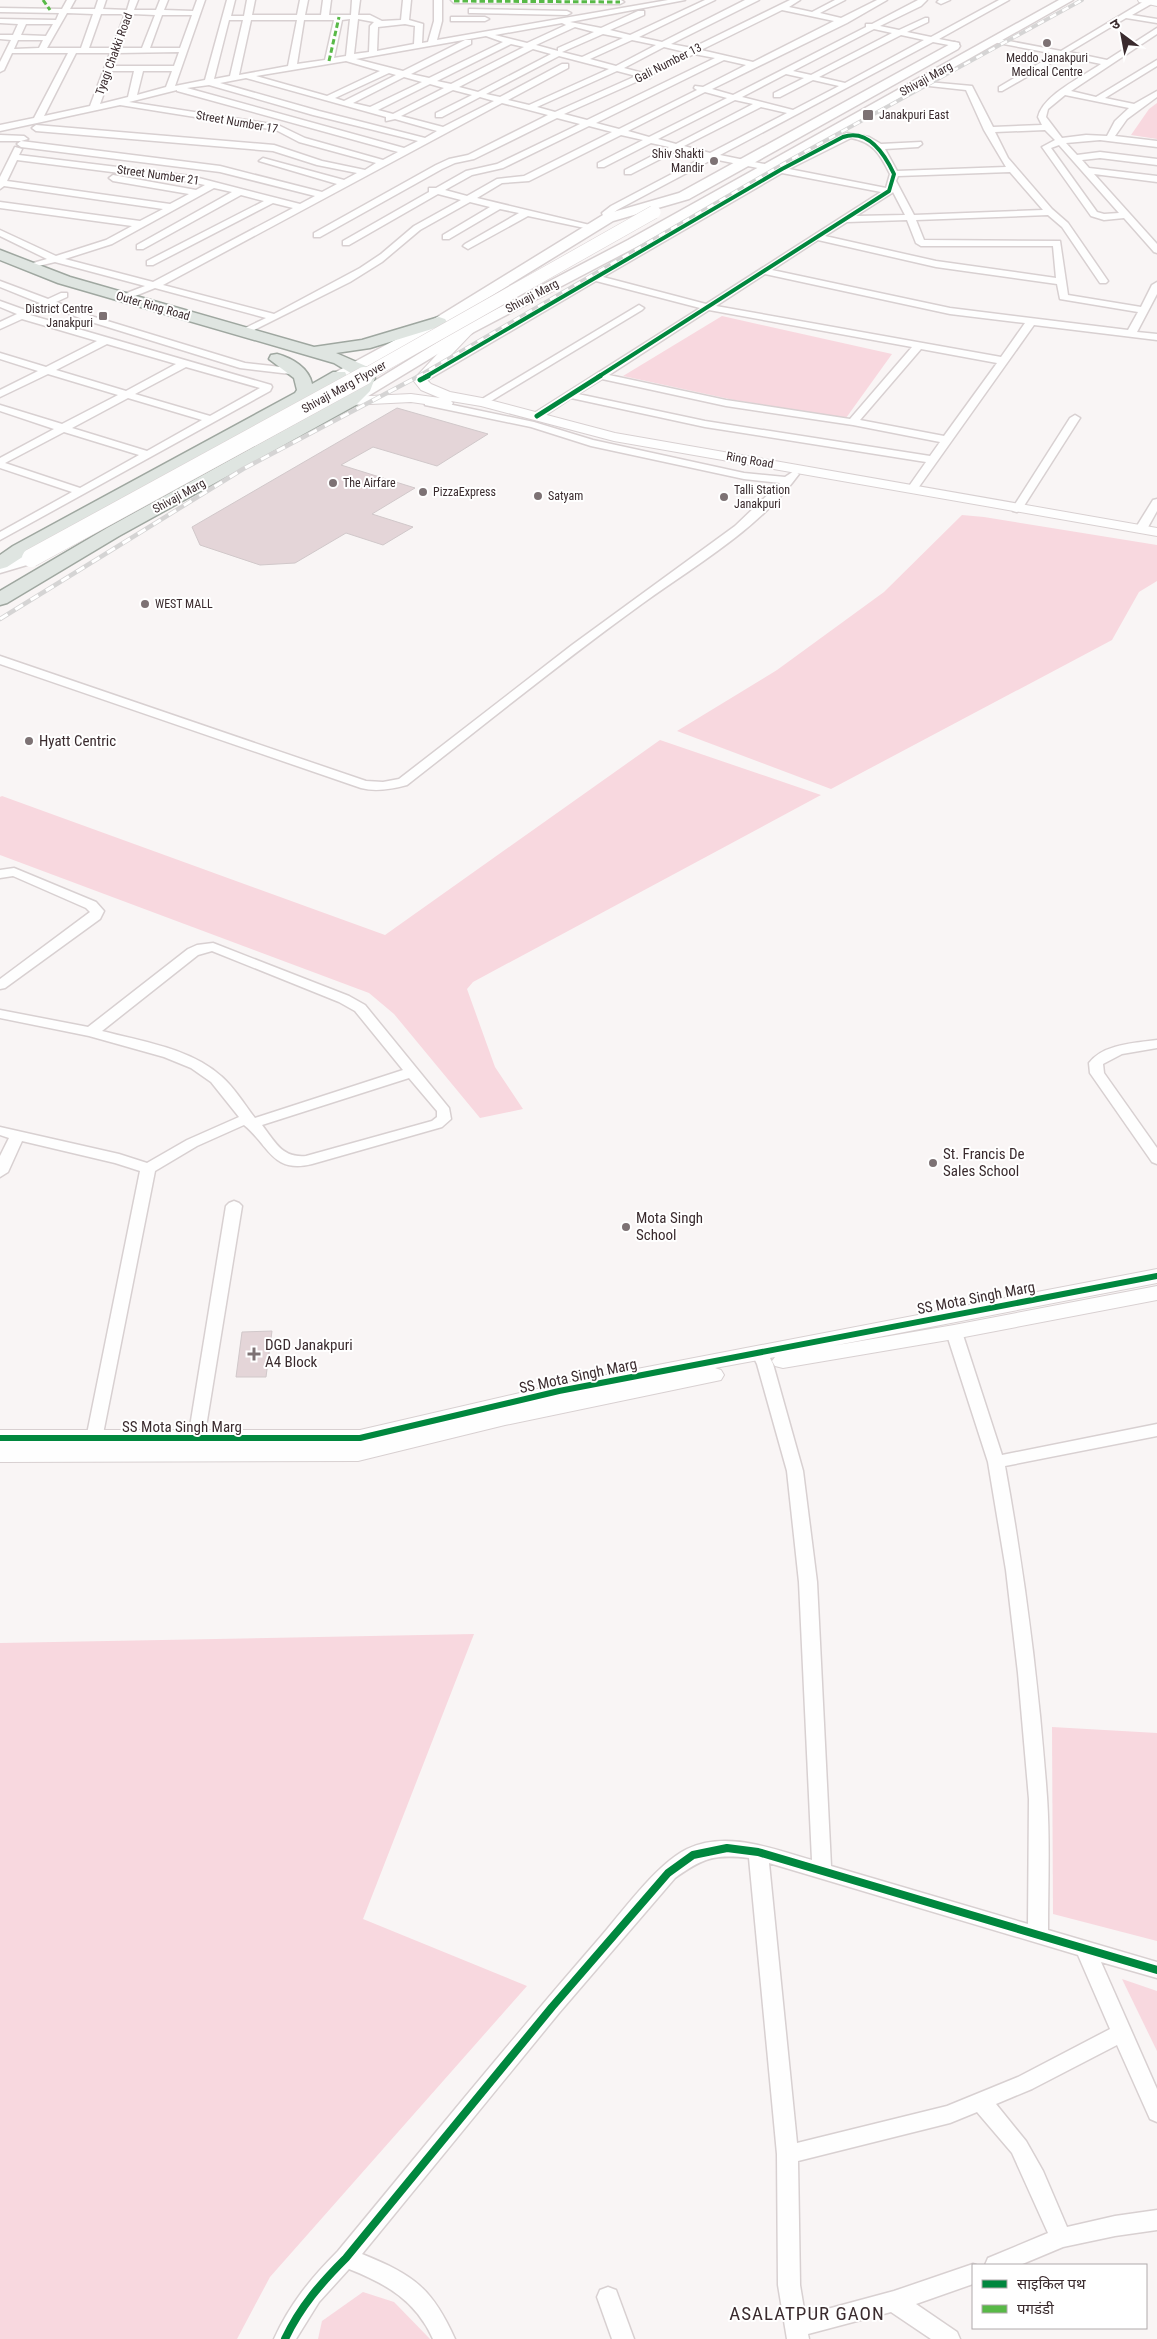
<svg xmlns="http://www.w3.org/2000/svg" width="1157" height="2339" font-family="'Roboto Condensed','Noto Sans Devanagari',sans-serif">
<rect width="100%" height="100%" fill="#f9f5f5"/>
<g fill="#f8d8df">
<path d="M1157,103v36l-26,-4 18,-26z"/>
<path d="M722,316l170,38 -46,64 -112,-18 -111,-24z"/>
<path d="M962,515l22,2 173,28v36l-18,11 -27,48 -281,149 -154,-58 100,-61 107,-78z"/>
<path d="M660,740l161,55 -348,187 -6,7 28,78 28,42 -43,9 -86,-104 -25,-21 -369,-138v-58l2,-1 383,139z"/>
<path d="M474,1634l-111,285 164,67 -257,291 -33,62h-237v-696z"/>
<path d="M1052,1727l105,6v208l-104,-27z"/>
<path d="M1122,1979l35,12v60z"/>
<path d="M363,2292l31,10 36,37h-112l4,-18z"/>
</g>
<g fill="#e4d5d8" stroke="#d1c8ca">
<path d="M397,408l91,26 -51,32 -64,-19 -32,18 74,23 -43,26 41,13 -30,18 -37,-12 -51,30 -35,2 -60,-20 -8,-18z"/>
<path d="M272,1331l-6,46h-30l6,-45z"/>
</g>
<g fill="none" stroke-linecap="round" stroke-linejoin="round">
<defs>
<g id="minor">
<path d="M67,0h8l-5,9h25l3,-9h8l-3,9 24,1 3,-10h8l-4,10h22l4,-10h8l-4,10 29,1 4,-11h8l-30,86 30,-6 22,-80h8l-4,16h13l3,-16h8l-3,15h45l3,-15h8l-3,15h16l2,-15h8l-2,15h22l1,-15h8l-2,15h12l12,6 19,-1 2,-20h8l-2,20 14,4 -1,19 6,-1 6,-21v-21h8v21l-5,19 231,-40h17l-115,22 31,6 37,-17h6v4l-34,15 20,5 75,-35h10l-76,37 23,5 83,-42h14l-88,44 21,4 98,-48h10l-11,7 23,5 23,-12h10l-25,13 21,5 36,-18h10l-40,23 -135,66 21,6 133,-68v-3h6l46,-24h9l-6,6 -41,20 19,4 26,-12h3v4l-21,10 24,5 68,-37h10l-70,39 20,4v4l-26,-5 -213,113 59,12 68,-34 22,4 12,7 40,-2 1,2 -4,3 -33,2 12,22 109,-4 -22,-37 -18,-40 -46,-5h-3v-4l55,5 21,41 49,-2 -4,-8c5,-22 44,-40 63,-53l-38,-8 -61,35h-3v-4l56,-33 -62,-12v-4l68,13 85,-51h7v3l-21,12 25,4v4l-31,-5 -57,34 38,8 50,-32v6l-86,57 25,6 61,-37v6l-52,32 29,6 23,-13v6l-30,22 -12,17 42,5v6l-57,-7 -34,3 11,12 23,-3 57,7v6l-57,-7 -18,2 7,8 68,8v6l-63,-8 63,70v9l-3,-1 -30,-34 -20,2 -13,-4 -49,-69 13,-7 -10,-10 -50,2 13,26 44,51 16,14 40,58 -2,2h-6l-38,-56 -14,-12 -132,5 8,20 136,1 8,54 73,12 11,-22 5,-3v12l-20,38 20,2v6l-123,-15 -118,166 -4,1 -5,-3 19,-27 -221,-35 -134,-29 -30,20h-8v-4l167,-106 -104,-27 -172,101h-8v-4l357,-207 -60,-12 -96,51 -5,4 -1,6h-6l-3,-7 9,-7 93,-49 -26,-7 -47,24h-6v-4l44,-23 -18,-4 -47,24h-6v-4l45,-23 -22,-5 -92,46 -27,2 -25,15 117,28v4l-66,-14 -60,33 -5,-3 2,-2 54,-31 -19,-4 -51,30h-6v-4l47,-28 -20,-5 -50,28 -38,32 -32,20 -106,53 -3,-1v-4l25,-12 -111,-30 -30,12h-6v-4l26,-10 -90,-24 -29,7v-4l21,-6 -47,-23v-6l56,26 50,-16 26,-14 -132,-18v-6l140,19 23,-12 -159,-23 -4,3v-12l15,-30 7,2 -3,6 172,21 109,28 15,-8 -95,-24 -199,-25 -4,-3 4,-3h-21v-6l24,1 4,3 -7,2 199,25 102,26 15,-8 -78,-23 4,-3 81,22 13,-7 -40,-8 -44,-14 -237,-20 -4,-3 4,-3 238,20 48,16 43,9 11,-7 -77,-21 -23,-12 -156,-25 -120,26v-6l34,-7 34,-65h-56l-8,17 -4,2v-10l11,-22 -11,-1v-4h13l5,-11 -18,-1v-4l56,1 3,-7 -59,-1v-4l62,1zM782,10l52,11 -81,41 -52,-12zM67,13l26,1 -12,34h-34zM101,14h24l-13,34h-23zM133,14l22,1 -13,33h-22zM162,15h30l-12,33h-30zM350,19l-4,37 -12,2 8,-38zM358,19l16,3 -4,4 -1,26 -15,2zM229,20h14l-13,56 -16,3zM251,20h46l-9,46 -49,9zM304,20h30l-9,40 -28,4zM562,23l4,2 -39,18 -32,-8zM26,24h27l-7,12 -25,-1zM405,24l10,2 -1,18 -37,7 1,-24zM575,27l19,5 -36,16v3l-22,-6zM874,29l18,4 -81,42 -18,-4zM603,34l20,4 -41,19 -20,-5zM901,35l23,5 -79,43 -26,-6zM486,36l17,6 -74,36 -18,-4 60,-30v-4h-6l-62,31 -47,-12zM18,40h25l-4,8 -25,1zM632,40l24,5 -40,21 -26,-7zM511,44l13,3 -73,37 -14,-3zM664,47l21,5 -42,21 -19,-5zM533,49l18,5 -73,38 -19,-5zM179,52l-5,14h-61l5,-13zM76,53h34l-20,53 -46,10zM694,54l21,4 -128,62 -23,-6 81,-36h5l1,-3zM559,56l50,13 -80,36 -21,-5 60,-32v-4h-6l-62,33 -14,-3zM724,60l22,5 -43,22 -8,-1 -1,2 3,2 -78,39 -23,-6zM346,61l34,10 -53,25 -71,-20zM112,71h22l-6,26 -28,7zM143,71h29l-6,16 -29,8zM617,71l19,5 -81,36 -18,-5zM389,73l7,2 -52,26 -9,-3zM786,74l18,4 -30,15v4h6l33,-17 26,6 -46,24 -51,-13zM404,77l18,5 -52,25 -17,-4zM246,78l140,39v4l9,-2 42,12 -12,7 -106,-27 -99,-28zM430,84l14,4 -51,26 -15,-4zM209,85l104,30 105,26 -14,7 -217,-60zM177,90v1l221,61 -15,8 -78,-22 -27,-13 -149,-23zM453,90l19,5 -36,18v4h6l38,-20 14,4 -51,26 -42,-11zM705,92l22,6 -78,39 -21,-6zM1065,95l64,13 -14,13 -8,15 -21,-1 -24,3 -16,-21 2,-8zM735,100l18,4 -77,40 -18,-5zM502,103l46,12 -80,40 -19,4 -13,6 -122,68v4h6l122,-68 13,-6 19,-4 83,-41 23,6 -83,40 -31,7 -30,17h-7v4l-86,49v4h6l89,-51 23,6 -47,26 -33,28 -21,14 -86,46 -111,-29zM761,107l26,6 -77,40 -26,-7zM589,126l23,6 -88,44 -27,3 -30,17 -22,-6 27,-15 31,-7zM851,138c22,4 29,16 39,36l-4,14 -97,-19zM1059,145l60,68 -15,1 -7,-2 -46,-64zM17,160l174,22 14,3 -9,5 -83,-15 -4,3 4,3 76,13 -19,10 -163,-23zM1010,172l33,38 -129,5 -18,-34 2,-5zM782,173l99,19 -175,112 -103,-27zM214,188l18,4 -95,53v4h6l98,-54 23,6 -117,60v4h6l120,-62 20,5 -140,74 -88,-23 47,-15zM893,192l12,23 -49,1 36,-23zM907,220l9,23 5,3h132l3,32 -120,-17 -111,-25 22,-14zM818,240l118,27 121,17 3,15 78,13 -10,18 -178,-22 -178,-38zM765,274l185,40 75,9 -24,34 -285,-51zM709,310l203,37 -62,72 -124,-19 -117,-25zM921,349l76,14 -53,73 -84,-16zM602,379l124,27 127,19 87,17 -10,14 -225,-35 -127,-27z"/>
<path d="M451,0h170l3,2 -4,2 -166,-1z"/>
<path d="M939,0h11l-9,4 -4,-2z"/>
<path d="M469,9l98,2 4,2 -4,2 -95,-2h-3z"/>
<path d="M451,17h34l4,2 -4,2h-34z"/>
<path d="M0,281l48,18 13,-6h6v4l-11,5 35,14 154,47 54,6 5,3 -5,3 -59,-7 -155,-48 -36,-14 -19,9 241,70 1,2 -2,4 -270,149v-8l72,-40 -72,-24v-10l54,-29 -54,-18v-6l62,19 56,-29 -70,-21 -48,23v-7l38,-19 -38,-12v-6l46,14 51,-26 -75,-22 -22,10v-7l17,-8 -17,-7v-6l25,9 15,-7 -40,-16zM107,344l69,20 -50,27 -70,-21zM186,367l74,21 -50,28 -75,-22zM128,398l74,22 -55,31 -75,-23zM64,432l75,23 -59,33 -75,-25z"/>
<path d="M639,305l5,3 -2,2 -156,94 -4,1 -5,-3z"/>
<path d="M429,400l105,22 59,18 151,33 41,4 9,-6 5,3c-41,56 -105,92 -160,132 -79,57 -155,119 -232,179 -15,4 -31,7 -46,3l-361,-124v-8l366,125 17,1 16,-3 173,-134 163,-119 45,-43 -36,-4 -153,-33 -60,-19 -106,-22v-4z"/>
<path d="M1075,415l5,3 -58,91 -5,3 -4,-1 -1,-2 58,-91z"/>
<path d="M1157,499v12l-10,18 -2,2h-8l-2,-2 18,-29z"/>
<path d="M14,868l82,34 8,9 -4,8 -95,69 -5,1v-10l90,-67 -4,-4 -73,-32 -13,2v-8z"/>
<path d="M213,943l136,53 16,9 84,103 2,11 -9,8 -130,37c-40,10 -43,-19 -68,-39l-47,21 -42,25 -53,268 -2,4 -6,2 -6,-2 -2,-4 54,-268 -25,-8 -93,-22 -14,31 -8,5v-21l9,-18 -9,-3v-8l119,27 28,9 40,-23 52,-23 -28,-35 -20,-14 -27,-11 -75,-21 -89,-18v-8l88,17 100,-78 9,-4zM212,951l127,51 16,9 48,59 -148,48c-11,-14 -21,-31 -34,-42 -31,-28 -81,-35 -119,-45l96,-76zM409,1078l28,33v6l-5,4 -126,35c-24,2 -30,-13 -44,-31z"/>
<path d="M1157,1040v8l-35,6 -19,10 1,9 53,75v16l-5,-2 -62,-89 -1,-10c14,-19 46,-20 68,-23z"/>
<path d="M234,1201l5,2 3,3 -38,233 -2,4 -6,2 -6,-2 -2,-4 38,-233 3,-3z"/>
<path d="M954,1327l6,1 2,4 40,123 155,-31v12l-152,30c20,110 34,220 42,331 3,44 1,89 1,133l109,32v16l-56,-16 56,127v33l-7,-3 -33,-74 -85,44 -36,15 30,37 17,30 24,56 48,-11 42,-6v20l-42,6 -52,11 -43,18h-35l3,-7 60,-25 -36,-80 -35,-41 -27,11 -152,38 2,124 5,30 89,-24 79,-27 3,1h-3v19l-57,20 41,28 3,7h-29l-40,-27 -83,22 1,5h-22l-9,-54 -1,-131 -28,-296c-35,-4 -46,0 -74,20l-116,135 -197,241c52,21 70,34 93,85h-22c-17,-38 -46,-55 -84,-70l-30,33 -23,37h-22c16,-35 37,-61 64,-88 86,-104 171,-209 259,-310 24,-27 59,-77 90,-92 40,-19 85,0 125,11l-13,-278 -12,-111 -30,-107 -6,-12 2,-4h12l8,16 30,107 14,111 14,284 197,58 1,-125 -11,-126 -12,-103 -18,-108 -42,-130 2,-4zM769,1863l309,92 32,74 -92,48 -71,29 -150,37z"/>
<path d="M608,2287l8,3 18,49h-22l-15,-42 3,-7z"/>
</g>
<g id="tertiary">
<path d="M1138,0h19v6l-18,-4z"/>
<path d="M469,325l7,4 -49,51 4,4 19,8 32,6 133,35 542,95v8l-543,-95 -133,-35 -30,-5 2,2 -2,3 -5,1 -35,-5 -61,3 -7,-4 7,-4 61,-3 29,4 -19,-8 -8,-10 51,-54z"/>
<path d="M1157,1269v14l-325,63 122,-21 203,-39v14l-203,39 -171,29 -8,-2 -3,-5 3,-4 -60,11 6,2 3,5 -3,5 -216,45 -147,36 -358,1v-16h251h-251v-16h360l199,-46z"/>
</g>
<g id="secondary">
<path d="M1059,0h14l-435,246 -164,86 -119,72h-10l-3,-3 122,-75 164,-86z"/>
<path d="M954,42l4,1 2,3 -2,3 -269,150 -76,22 -169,104 -100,54 -5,2 -8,-5 3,-3 100,-54 169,-104 76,-22z"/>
<path d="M31,553l6,1 2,4 -2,4 -37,11v-11z"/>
</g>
<g id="primary">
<path d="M0,250l70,27 244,70 48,-7 77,-23 6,2 2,3 -2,3 -75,23 -34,5 32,14 7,11 -5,13 -14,14 -237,131 -112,67 -7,2v-14l107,-63 237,-131 12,-12 3,-7 -25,-15 -276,-80 -58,-23z"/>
<path d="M277,354c15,4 32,14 35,30l21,-12h12l2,4 -2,4 -38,21 -280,153 -20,13 -7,2v-14l13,-9 282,-153 2,-3 -3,-12 -25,-19 2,-4z"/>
</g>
</defs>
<use href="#minor" stroke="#d8d0d1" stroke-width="3"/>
<use href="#tertiary" stroke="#d8d0d1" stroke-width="2"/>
<use href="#secondary" stroke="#d8d0d1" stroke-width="3"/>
<use href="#primary" stroke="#9fa7a0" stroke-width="3"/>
<use href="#minor" fill="#fefefe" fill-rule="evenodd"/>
<use href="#tertiary" fill="#fefefe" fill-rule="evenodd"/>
<use href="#secondary" fill="#fefefe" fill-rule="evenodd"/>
<use href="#primary" fill="#dfe5e1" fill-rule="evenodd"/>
<defs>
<path id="rail-far1" d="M417,377l373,-217 292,-160"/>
<path id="rail" d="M0,619l243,-150 176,-93"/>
</defs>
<use href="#rail-far1" stroke="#d5d4d4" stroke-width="4"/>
<use href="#rail" stroke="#d5d4d4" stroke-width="4.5"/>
<use href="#rail-far1" stroke="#fff" stroke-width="2.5" stroke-dasharray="7" stroke-linecap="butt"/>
<use href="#rail" stroke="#fff" stroke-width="3" stroke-dasharray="9" stroke-linecap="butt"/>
<defs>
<path id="secondary-bridge-far1" d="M362,377l292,-165"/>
<path id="secondary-bridge" d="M31,558l333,-182"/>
</defs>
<use href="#secondary-bridge-far1" stroke="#d8d0d1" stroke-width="14" stroke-linecap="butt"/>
<use href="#secondary-bridge" stroke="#d8d0d1" stroke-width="19" stroke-linecap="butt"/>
<use href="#secondary-bridge-far1" stroke="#fefefe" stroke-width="13"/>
<use href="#secondary-bridge" stroke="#fefefe" stroke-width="18"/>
<g stroke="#58b947" stroke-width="3" stroke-dasharray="5.5 3" stroke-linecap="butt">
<path d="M43,0l7,10"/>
<path d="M454,1l166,1"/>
<path d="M329,61l10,-44"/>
</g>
<defs>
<path id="cycleway-far3" d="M425,377l357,-208 61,-32c26,-9 42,18 51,37l-5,17 -291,186"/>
<g id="cycleway-far2">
<path d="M420,380l8,-4"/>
<path d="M537,416l63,-40"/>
</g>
<path id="cycleway-far1" d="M0,1438h360l199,-47 598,-115"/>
<path id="cycleway" d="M285,2339c15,-32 36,-56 61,-81l206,-251 116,-134 25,-18 34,-7 31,4 399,118"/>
</defs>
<use href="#cycleway-far3" stroke="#fff" stroke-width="5.5"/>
<use href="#cycleway-far2" stroke="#fff" stroke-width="8"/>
<use href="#cycleway-far1" stroke="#fff" stroke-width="9"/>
<use href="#cycleway" stroke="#fff" stroke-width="11"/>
<use href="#cycleway-far3" stroke="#00873e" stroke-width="4"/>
<use href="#cycleway-far2" stroke="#00873e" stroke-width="5"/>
<use href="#cycleway-far1" stroke="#00873e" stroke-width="6"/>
<use href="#cycleway" stroke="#00873e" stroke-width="8"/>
</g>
<g fill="#7d7274" stroke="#fff" stroke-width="2">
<circle cx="1047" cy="43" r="5"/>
<rect x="862" y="109" width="12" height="12" rx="2.5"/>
<circle cx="714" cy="161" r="5"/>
<rect x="98" y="311" width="10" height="10" rx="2.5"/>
<circle cx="333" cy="483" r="5"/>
<circle cx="423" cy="492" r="5"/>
<circle cx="538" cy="496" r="5"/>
<circle cx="724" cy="497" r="5"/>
<circle cx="145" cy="604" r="5"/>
<circle cx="29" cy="741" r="5"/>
<circle cx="933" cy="1163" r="5"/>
<circle cx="626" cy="1227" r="5"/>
<path d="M251.5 1346.5h5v5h5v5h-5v5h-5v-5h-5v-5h5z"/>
</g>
<g text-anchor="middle" stroke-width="4" stroke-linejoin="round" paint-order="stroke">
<g font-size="12" fill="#3a2b2e" stroke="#fff">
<text transform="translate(114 54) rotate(-70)" y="4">Tyagi Chakki Road</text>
<text transform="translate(668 63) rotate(-27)" y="4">Gali Number 13</text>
<text transform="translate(926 79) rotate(-29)" y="4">Shivaji Marg</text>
<text transform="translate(237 122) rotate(10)" y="4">Street Number 17</text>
<text transform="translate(158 175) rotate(8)" y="4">Street Number 21</text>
<text transform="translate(532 296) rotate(-28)" y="4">Shivaji Marg</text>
<text transform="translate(153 306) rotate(16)" y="4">Outer Ring Road</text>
<text transform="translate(344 387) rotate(-29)" y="4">Shivaji Marg Flyover</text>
<text transform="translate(750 460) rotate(10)" y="4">Ring Road</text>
<text transform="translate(179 496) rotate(-29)" y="4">Shivaji Marg</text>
</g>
<g font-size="12" fill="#3a2b2e" stroke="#fff" text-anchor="start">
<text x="1047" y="62" text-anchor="middle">Meddo Janakpuri<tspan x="1047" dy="14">Medical Centre</tspan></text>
<text x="879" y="119">Janakpuri East</text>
<text x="704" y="158" text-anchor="end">Shiv Shakti<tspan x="704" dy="14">Mandir</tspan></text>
<text x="93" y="313" text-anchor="end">District Centre<tspan x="93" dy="14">Janakpuri</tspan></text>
<text x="343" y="487">The Airfare</text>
<text x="734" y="494">Talli Station<tspan x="734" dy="14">Janakpuri</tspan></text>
<text x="433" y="496">PizzaExpress</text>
<text x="548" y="500">Satyam</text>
<text x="155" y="608">WEST MALL</text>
</g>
<g font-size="15" fill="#3a2b2e" stroke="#fff" text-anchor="start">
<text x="39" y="746">Hyatt Centric</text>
<text x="943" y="1159">St. Francis De<tspan x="943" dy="17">Sales School</tspan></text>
<text x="636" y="1223">Mota Singh<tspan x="636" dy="17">School</tspan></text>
<text x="265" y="1350">DGD Janakpuri<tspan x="265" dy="17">A4 Block</tspan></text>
</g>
<g font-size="15" fill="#3a2b2e" stroke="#fff">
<text transform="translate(976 1298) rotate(-11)" y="5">SS Mota Singh Marg</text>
<text transform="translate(578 1376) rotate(-12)" y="5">SS Mota Singh Marg</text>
<text x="182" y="1432">SS Mota Singh Marg</text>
</g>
<g font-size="19" letter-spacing="1" fill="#3a2b2e" stroke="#fff">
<text x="807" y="2320">ASALATPUR GAON</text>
</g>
</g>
<rect x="972" y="2264" width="175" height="65" fill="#ffffff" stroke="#b0aaab"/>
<rect x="982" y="2280" width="25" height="8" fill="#00873e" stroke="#b0aaab"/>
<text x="1017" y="2289" font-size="15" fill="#3a2b2e">साइकिल पथ</text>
<rect x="982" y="2305" width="25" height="8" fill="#58b947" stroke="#b0aaab"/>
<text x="1017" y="2314" font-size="15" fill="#3a2b2e">पगडंडी</text>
<g transform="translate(1122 35) rotate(328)" stroke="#ffffff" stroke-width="4" paint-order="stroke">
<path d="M0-4L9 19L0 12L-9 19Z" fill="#3a2b2e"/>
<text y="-8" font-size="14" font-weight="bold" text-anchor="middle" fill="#3a2b2e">उ</text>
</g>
</svg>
